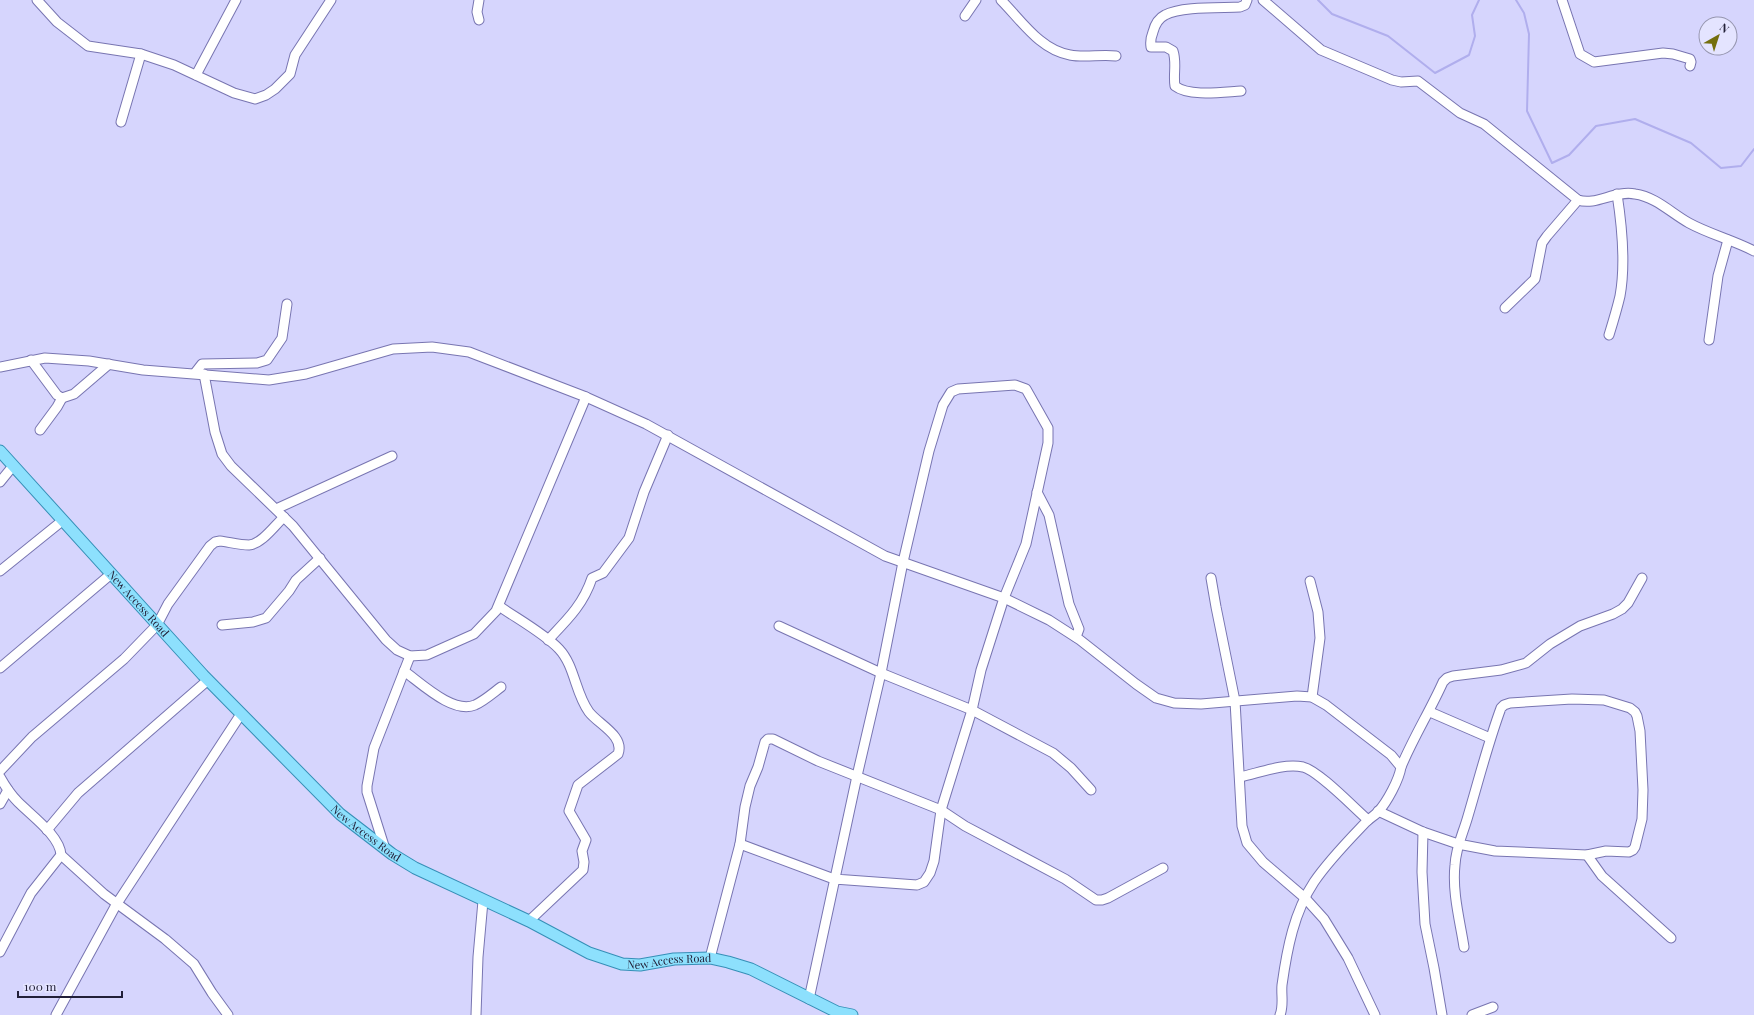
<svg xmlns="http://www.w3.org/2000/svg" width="1754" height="1015" font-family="'Playfair Display',serif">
<rect width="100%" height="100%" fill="#d6d5fd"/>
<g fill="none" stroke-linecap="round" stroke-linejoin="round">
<g stroke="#b0aeed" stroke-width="2">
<path d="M1318,0l14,14 56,22 47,37 34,-18 6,-19 -3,-21 7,-15"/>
<path d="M1516,0l8,13 5,21 -2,77 25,52 17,-8 27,-29 39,-7 56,24 30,25 20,-2 13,-17"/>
</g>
<defs>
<g id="minor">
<path d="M37,0l20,22 31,24 53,8 33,11 60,28 21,6 11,-4 9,-6 15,-15 5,-19 36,-55"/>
<path d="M1001,0c20,20 39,50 69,55 15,3 31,-1 46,1"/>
<path d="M1263,0l58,50 71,30 9,2 17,-1 42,32 24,11 94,76c18,6 37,-10 57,-6 21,3 36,19 54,29 20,11 44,17 65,28"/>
<path d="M1562,0l18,54 14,8 69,-9 10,1 17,5 1,3 -1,4"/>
<path d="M965,16l11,-16"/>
<path d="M479,20l-2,-8 2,-12"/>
<path d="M196,75l40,-75"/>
<path d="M1241,91c-18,1 -52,6 -66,-5 -2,-12 2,-23 -2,-35l-7,-4h-15c-1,-6 0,-10 2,-15 2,-8 6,-14 12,-17 16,-9 56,-7 75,-8l5,-2 2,-5"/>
<path d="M121,122l20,-68"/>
<path d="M1505,308l30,-29 7,-36 5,-7 31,-36"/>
<path d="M1609,335c4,-13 8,-26 11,-39 6,-33 2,-70 -3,-102"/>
<path d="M1709,340l9,-64 10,-36"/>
<path d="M31,360l26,35 5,3 12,-4 35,-30"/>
<path d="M0,367l45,-9 44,3 54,9 126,10 37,-6 87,-25 39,-2 37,5 117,45 60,27 239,132 119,42 45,22 31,20 56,44 20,14 18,5 27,1 96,-8 15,1 14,8 65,50 10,12c-2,13 -14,35 -23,45 -4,4 -8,6 -12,10 -18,19 -37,38 -52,60 -20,30 -27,67 -32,103 -1,10 2,20 -2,30"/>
<path d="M195,373l7,-9 55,-1 10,-3 15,-22 5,-34"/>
<path d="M204,374l11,58 7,22 9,12 62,60 93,114 11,10 13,6 17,-1 47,-21 22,-23 90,-214"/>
<path d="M40,430l17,-23 5,-9"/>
<path d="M0,482l13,-16"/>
<path d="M1037,492l12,23 20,89 10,25 -3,8"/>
<path d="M276,509l116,-53"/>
<path d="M0,571l62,-50"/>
<path d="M1211,578l5,29 19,94 7,125 5,17 16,19 42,36 19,21 24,39 27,57"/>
<path d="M1310,581l8,31 2,26 -8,59"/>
<path d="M499,606c17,12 46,28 60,43 16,17 16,44 30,63 9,12 36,24 29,42l-40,31 -9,26 17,29 -4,11 2,11 -1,8 -54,51"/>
<path d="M222,625l31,-3 13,-4 23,-27 7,-11 24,-22"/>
<path d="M779,626l102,47 91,37 81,43 18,15 20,22"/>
<path d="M548,640c19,-20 35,-35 44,-62l11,-5 26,-35 15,-46 24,-57"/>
<path d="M0,668l111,-94"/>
<path d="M404,671c18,13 49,43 71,34 9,-4 18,-12 26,-18"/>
<path d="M1430,712l60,26"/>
<path d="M1401,767c12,-29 29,-56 42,-85l4,-4 6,-2 48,-6 25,-7 24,-19 30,-18 33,-12 9,-5 6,-6 14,-25"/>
<path d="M0,771l32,-34 92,-78 33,-34 11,-21 42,-58 5,-4 5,-1c9,1 19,4 29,4 13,-1 26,-20 35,-28"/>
<path d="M0,777c5,9 11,18 18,25 14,14 42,34 43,53l-30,38 -31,59"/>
<path d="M1240,777c19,-4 43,-14 63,-10 16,4 51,41 65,53"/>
<path d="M0,804l8,-14"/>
<path d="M1378,811l45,21 35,12 37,7 92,4 19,-4 23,1 4,-2 2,-3 7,-28 1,-29 -3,-59 -3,-15 -2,-4 -5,-4 -26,-8 -32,-1 -62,4 -6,2 -3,3c-13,35 -22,71 -33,108 -5,18 -12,30 -13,49 -3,27 5,56 9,82"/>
<path d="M47,830l31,-37 130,-113"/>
<path d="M1423,832l-1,40 3,52 9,44 8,47"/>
<path d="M740,844l94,35 83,6 7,-3 6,-9 4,-12 7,-51 31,-100 9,-40 23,-72 22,-54 22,-101v-15l-22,-39 -11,-4 -57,4 -7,3 -8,13 -14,46 -26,111 -22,111 -24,103 -48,223"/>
<path d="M385,849l-18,-57v-6l7,-38 36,-92"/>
<path d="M61,855l43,39 61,45 29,25 18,29 16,22"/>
<path d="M1587,855l15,21 69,62"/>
<path d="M710,958l30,-114 5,-37 5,-21 8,-19 7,-25 3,-3h5l45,22 123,49 24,16 100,53 31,21h6l6,-2 55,-30"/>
<path d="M56,1015l60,-110 125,-191"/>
<path d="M476,1015l2,-58 5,-56"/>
<path d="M1472,1015l21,-8"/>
</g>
<g id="major">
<path id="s1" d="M0,451l203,224 137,139 52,40 23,14 114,53 60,32 33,11 18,1 34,-6 36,-1 18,4 23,7 86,43 15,3"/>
</g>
</defs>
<use href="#minor" stroke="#7875b1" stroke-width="11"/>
<use href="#major" stroke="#368fb7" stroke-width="13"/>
<use href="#minor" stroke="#fff" stroke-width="9"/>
<use href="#major" stroke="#8de0fd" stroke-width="11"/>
</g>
<g text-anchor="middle" stroke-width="4" stroke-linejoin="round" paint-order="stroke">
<g font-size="11" fill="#222038" stroke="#e4e4ff">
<text dy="4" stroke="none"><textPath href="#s1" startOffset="206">New Access Road</textPath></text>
<text dy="4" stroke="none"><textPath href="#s1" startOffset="530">New Access Road</textPath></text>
<text dy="4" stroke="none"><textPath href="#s1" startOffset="866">New Access Road</textPath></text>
</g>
</g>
<g transform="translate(1718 36) rotate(39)"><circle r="19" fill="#e4e4ff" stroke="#9696af"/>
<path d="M0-3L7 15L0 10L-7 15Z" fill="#746f0e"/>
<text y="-6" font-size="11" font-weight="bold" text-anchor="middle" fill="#222038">N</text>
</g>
<path d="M18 991v6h104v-6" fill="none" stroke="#222038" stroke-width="2"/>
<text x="24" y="991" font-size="12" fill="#222038" stroke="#e4e4ff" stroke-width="3" paint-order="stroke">100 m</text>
</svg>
